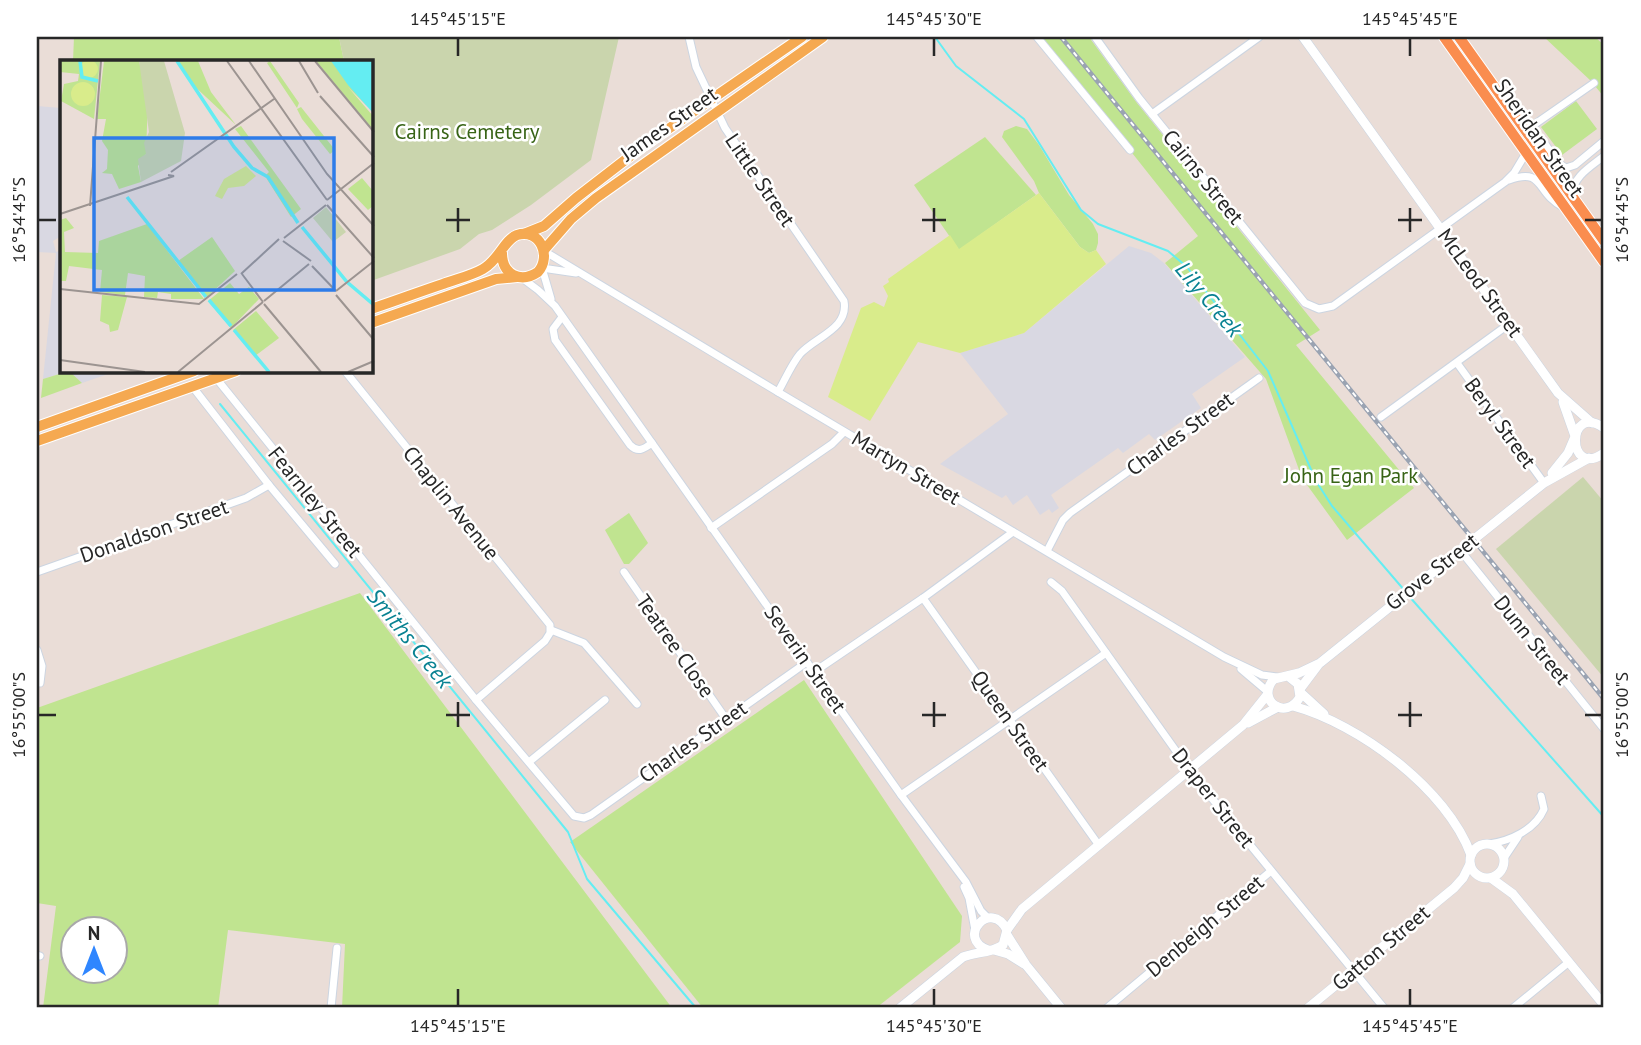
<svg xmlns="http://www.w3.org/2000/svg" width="1641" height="1045" font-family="'PT Sans',sans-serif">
<rect width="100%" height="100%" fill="#eaddd7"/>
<g fill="#d9d8e2">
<path d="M37,106l24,2v128l-8,5 3,11 5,-2v121h56l-35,12 -13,-12 -26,8 13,-126 -19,-1z"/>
<path d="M1129,246l22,7 13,10 81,94 -53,37 9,14 -46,32 -6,-6 -26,19 -5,-5 -67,47 8,13 -7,5 -3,-4 -9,6 -13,-20 -14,10 -7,-10 -4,3 -62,-34 68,-50 -48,-61 64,-20z"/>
</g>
<g fill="#c0e490" fill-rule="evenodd">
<path d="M74,37h265l5,24h-271z"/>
<path d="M1040,37h49l48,66 183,227 -24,15 118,143 -67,52 -45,-62 -36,-99 -101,-116 33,-27z"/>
<path d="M1544,37h51l9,8v52l-13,-16z"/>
<path d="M1576,101l21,28 -35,26 -21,-28z"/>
<path d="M1016,126l11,3 12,16 30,50 24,29 5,10v9l-2,7 -7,3 -9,-6 -41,-54 -5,-12 -32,-44 2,-6z"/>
<path d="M985,137l51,58 -77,55 -45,-65z"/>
<path d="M69,371l13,12 -41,15 2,-19z"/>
<path d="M629,513l19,30 -19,21h-5l-19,-34z"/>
<path d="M360,593l312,415h-330l3,-64 -117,-14 -10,78h-175l13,-102 -19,-3v-195zM74,930h42v42h-42z"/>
<path d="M804,680l158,236 -2,26 -84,66h-173l-133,-166z"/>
</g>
<g fill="#cad5ad">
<path d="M339,37h280l-28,123 -60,45 -39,25 -13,4 -19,15 -89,32v-220h-27z"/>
<path d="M1583,477l21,25v176l-108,-129z"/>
</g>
<path fill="#d9ec8b" d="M1039,193l41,54 9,6 7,-3 10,14 -82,69 -64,20 -42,-11 -48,79 -42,-24 33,-89 13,-6 10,5 4,-11 -5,-10 6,-4 -1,-3 62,-44 9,14z"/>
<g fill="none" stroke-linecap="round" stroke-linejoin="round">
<g stroke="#64edf2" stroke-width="2">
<path d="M935,37l21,29 68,53 57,91 17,14 70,27 19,16 81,104 48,110 16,25 73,85"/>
<path d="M220,404l348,428 19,47 109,129"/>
<path d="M1408,595l196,222"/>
</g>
<defs>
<g id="minor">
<path d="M689,37l7,30 29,61 119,173c5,28 -29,36 -44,53 -9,11 -15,26 -22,38"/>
<path d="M1037,37l93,113"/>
<path d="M1095,37l44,61 166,205 14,6 14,-3 172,-124 9,-9 12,-20"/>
<path d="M1152,114l107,-77"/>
<path d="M1525,131l69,-48"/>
<path d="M1529,133l14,8 15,22 8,5 9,-3 29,-24"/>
<path d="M1509,180c36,-13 26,13 54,27"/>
<path d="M1571,195c4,-20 18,-27 33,-39"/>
<path d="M544,251l234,141 446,265 38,18 15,2"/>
<path d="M542,268l9,31"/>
<path d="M542,268l34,5"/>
<path d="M522,278l16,12 17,16 346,489 65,87 15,29 7,7"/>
<path d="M562,317l-9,12 2,11 75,105c8,8 14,4 22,-2"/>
<path d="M1457,363l87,120"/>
<path d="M345,371l205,254v8l-5,8 -69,59"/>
<path d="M216,378l260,322 98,116 10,2 7,-3 216,-153"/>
<path d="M192,386l77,99 66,79"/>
<path d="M1381,417l128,-93"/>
<path d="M711,528l121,-84 12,-12"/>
<path d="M1460,550l144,179"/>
<path d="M1047,551l16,-31 7,-7 189,-135"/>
<path d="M37,572l209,-74 23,-13"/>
<path d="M624,572l102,147"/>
<path d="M1051,582l11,9 134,188 188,229"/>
<path d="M923,598l175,246"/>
<path d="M551,630l33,13 53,61"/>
<path d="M37,650l5,16 -2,17"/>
<path d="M1241,669l26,22"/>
<path d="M814,672l109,-74 90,-66"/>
<path d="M529,762l76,-62"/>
<path d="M901,795l205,-142"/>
<path d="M1489,844c21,-3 46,-14 55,-35l-3,-13"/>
<path d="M1504,858l14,-21"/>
<path d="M964,887l5,11 6,32"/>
<path d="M37,955l3,1"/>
<path d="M331,1008l6,-60"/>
<path d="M1107,1008l164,-137"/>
<path d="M1513,1008l56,-46"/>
</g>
<g id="tertiary">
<path d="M1303,37l255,356 34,30"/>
<path d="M1563,402l12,34"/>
<path d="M1604,428c-38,-27 -38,52 0,25"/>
<path d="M1552,473l16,-20 6,-14"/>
<path d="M1288,676l10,8 2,13c-14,25 -45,3 -26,-18l25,-6 21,-10 224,-180 45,-25"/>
<path d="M1300,689l18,-24"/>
<path d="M1300,692l24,22"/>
<path d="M1293,706c66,18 154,83 178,149"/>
<path d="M1248,723l30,-16"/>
<circle cx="1487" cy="861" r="17"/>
<path d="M1491,878l22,16 91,111"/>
<path d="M1007,930l15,-21 221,-184 24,-30"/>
<path d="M1007,935l19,30 35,43"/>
<path d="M994,950l14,4 16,10"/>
<path d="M900,1008l63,-51c13,-5 29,-4 40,-12l4,-15c-16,-32 -52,8 -19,20"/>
<path d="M1308,1008l146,-120 9,-10 7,-14"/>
</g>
<g id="primary">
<path d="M524,234l20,-8 32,-28 66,-51 160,-110"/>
<path d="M544,250l27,-31 25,-21 227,-161"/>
<path d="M371,309c24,-8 48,-17 72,-25 13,-5 28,-8 40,-15 16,-9 21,-29 34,-34 23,-7 35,21 21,37 -18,12 -36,2 -36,-19"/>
<path d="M371,323l125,-44 21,-2"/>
<path d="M37,427l157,-56"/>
<path d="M37,441l199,-70"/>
</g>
<g id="trunk">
<path d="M1444,37l160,225"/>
<path d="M1459,37l145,204"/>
</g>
</defs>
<use href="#minor" stroke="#ccd5e1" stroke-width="9"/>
<use href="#tertiary" stroke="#ccd5e1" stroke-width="10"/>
<use href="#primary" stroke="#fff" stroke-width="12"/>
<use href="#trunk" stroke="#fff" stroke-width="12"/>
<use href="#minor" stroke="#fff" stroke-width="7"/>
<use href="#tertiary" stroke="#fff" stroke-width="9"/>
<use href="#primary" stroke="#f5a951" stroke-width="10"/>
<use href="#trunk" stroke="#fa8d4f" stroke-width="10"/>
<defs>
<path id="rail" d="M1061,37l543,662"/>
</defs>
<use href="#rail" stroke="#9aa3b2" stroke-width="4.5"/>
<use href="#rail" stroke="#fff" stroke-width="2" stroke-dasharray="5" stroke-linecap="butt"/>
</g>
<path fill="none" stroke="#272727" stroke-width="2.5" d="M458,38v18M934,38v18M1410,38v18M458,208v24M934,208v24M1410,208v24M38,220h18M446,220h24M922,220h24M1398,220h24M1585,220h17M458,702v25M934,702v25M1410,702v25M38,715h18M446,715h24M922,715h24M1398,715h24M1585,715h17M458,989v17M934,989v17M1410,989v17"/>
<g text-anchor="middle" stroke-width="5" stroke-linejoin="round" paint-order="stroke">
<g font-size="21" fill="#272727" stroke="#fff">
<text transform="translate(669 124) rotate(-35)" y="7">James Street</text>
<text transform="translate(1539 138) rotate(55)" y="7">Sheridan Street</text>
<text transform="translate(1203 177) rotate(51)" y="7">Cairns Street</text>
<text transform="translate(760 180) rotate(56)" y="7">Little Street</text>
<text transform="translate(1480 283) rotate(54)" y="7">McLeod Street</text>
<text transform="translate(1500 423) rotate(54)" y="7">Beryl Street</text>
<text transform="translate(1180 434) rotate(-36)" y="7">Charles Street</text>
<text transform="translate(906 468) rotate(31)" y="7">Martyn Street</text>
<text transform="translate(315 502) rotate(51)" y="7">Fearnley Street</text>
<text transform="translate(451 503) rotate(51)" y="7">Chaplin Avenue</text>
<text transform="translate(154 531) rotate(-19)" y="7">Donaldson Street</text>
<text transform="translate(1432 572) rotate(-38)" y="7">Grove Street</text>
<text transform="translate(1532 640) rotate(51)" y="7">Dunn Street</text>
<text transform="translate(675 646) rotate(55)" y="7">Teatree Close</text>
<text transform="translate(805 659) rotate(55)" y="7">Severin Street</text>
<text transform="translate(1010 721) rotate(55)" y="7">Queen Street</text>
<text transform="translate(693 742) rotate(-35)" y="7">Charles Street</text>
<text transform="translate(1213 798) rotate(52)" y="7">Draper Street</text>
<text transform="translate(1205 926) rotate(-40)" y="7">Denbeigh Street</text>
<text transform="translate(1381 948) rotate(-40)" y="7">Gatton Street</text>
</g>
<g font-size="21" fill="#386416" stroke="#fff">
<text x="467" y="139">Cairns Cemetery</text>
<text x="1351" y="483">John Egan Park</text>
</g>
<g font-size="23" font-style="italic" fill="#098292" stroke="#fff">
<text transform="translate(1209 299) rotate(50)" y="8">Lily Creek</text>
<text transform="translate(410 638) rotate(51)" y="8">Smiths Creek</text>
</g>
</g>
<g transform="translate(60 60)">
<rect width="313" height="313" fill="#eaddd7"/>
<path d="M0,1h40l-6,58 -33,-18 3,-17 14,-3 1,-7 -19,-2zM44,1h35l9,37 -2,56 -8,12 3,16 -22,7 -7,-15 -10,-1 5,-4 1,-19 -6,-9 4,-22h-9zM118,1h20l13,31 25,33 -45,-42zM210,1l29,42 -2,5 -30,-45zM256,1h57l-7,44 -18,-18 25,29v14zM241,47l34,43 -5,4 -28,-35 -5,-10zM181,66l60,83 -10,8 -26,-41 4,-4 -34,-43zM302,118l11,13v15l-5,4 -20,-21zM6,158l8,10 -10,4 1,20 33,1 1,-12 48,-17 57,75h-33v-5l-13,-2 -1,6 -13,-1 1,-21 -17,-3 -3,22 -25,-3 2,-22 -33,-4 -3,15h-6v-61zM152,177l23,34 -28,26 -29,-36zM170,223l9,11 10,-7 10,12 -28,29 -23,-27zM42,235l25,2 -9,33 -8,2 -1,-7 -9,-4zM196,251l23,27 -24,18 -22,-26z" fill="#c0e490"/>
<path d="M79,1h25l21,72 -4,28 -40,21 -3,-23 8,-5 -2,-11 5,-11zM266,147l20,25 -13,10 -20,-24z" fill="#cad5ad"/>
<path d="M20 9a9 9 0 1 1 18 0a9 9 0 1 1-18 0ZM11 34a12 12 0 1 1 24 0a12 12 0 1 1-24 0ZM186,106l10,10 -12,10 -16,2 -6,11 -7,-3 9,-17z" fill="#d9ec8b"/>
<path d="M271,1h42v52l-25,-28z" fill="#64edf2"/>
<path fill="none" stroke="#64edf2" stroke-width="3.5" d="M20,1l2,16 16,4M117,1l57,86 18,21 16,9 30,46M67,137l79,100M242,167l45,55 27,23M149,240l22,26M174,270l35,42"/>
<path fill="none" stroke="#9c9491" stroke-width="2" d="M167,1l100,139M189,1l78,113 47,52M239,1l19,32M255,1l59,71M260,36l54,61M111,112l103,-73M267,140l47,-37M267,145l47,53M30,146l11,-145M0,154l114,-38 -6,-1M224,178l42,-33M223,181l28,20M252,206l24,25M181,214l38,-35M182,214l21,28M0,229l139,15 38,-30M276,231l38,-30M276,235l38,45M204,241l45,-37M204,244l57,68M0,300l85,12M118,312l85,-70M288,312l26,-11"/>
<path fill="#2e7ce9" fill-opacity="0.15" stroke="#2e7ce9" stroke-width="3.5" d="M34,78h240v152h-240z"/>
<rect width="313" height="313" fill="none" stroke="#272727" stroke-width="3.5"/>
</g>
<rect width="1641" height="1045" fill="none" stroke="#ffffff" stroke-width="77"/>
<g transform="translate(94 950)"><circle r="33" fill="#ffffff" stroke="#a9a9a9" stroke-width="2"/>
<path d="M0-5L12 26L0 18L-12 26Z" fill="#2f86ff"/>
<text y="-10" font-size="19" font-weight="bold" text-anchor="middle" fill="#272727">N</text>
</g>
<rect x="38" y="38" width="1564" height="968" fill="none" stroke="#272727" stroke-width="2.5"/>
<g font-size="18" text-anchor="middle" fill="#272727">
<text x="458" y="25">145°45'15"E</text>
<text x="934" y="25">145°45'30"E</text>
<text x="1410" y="25">145°45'45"E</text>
<text transform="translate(19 220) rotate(-90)" y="6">16°54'45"S</text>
<text transform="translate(1622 220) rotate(-90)" y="6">16°54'45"S</text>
<text transform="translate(19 715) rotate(-90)" y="6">16°55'00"S</text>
<text transform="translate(1622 715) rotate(-90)" y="6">16°55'00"S</text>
<text x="458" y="1032">145°45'15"E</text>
<text x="934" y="1032">145°45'30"E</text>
<text x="1410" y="1032">145°45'45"E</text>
</g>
</svg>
